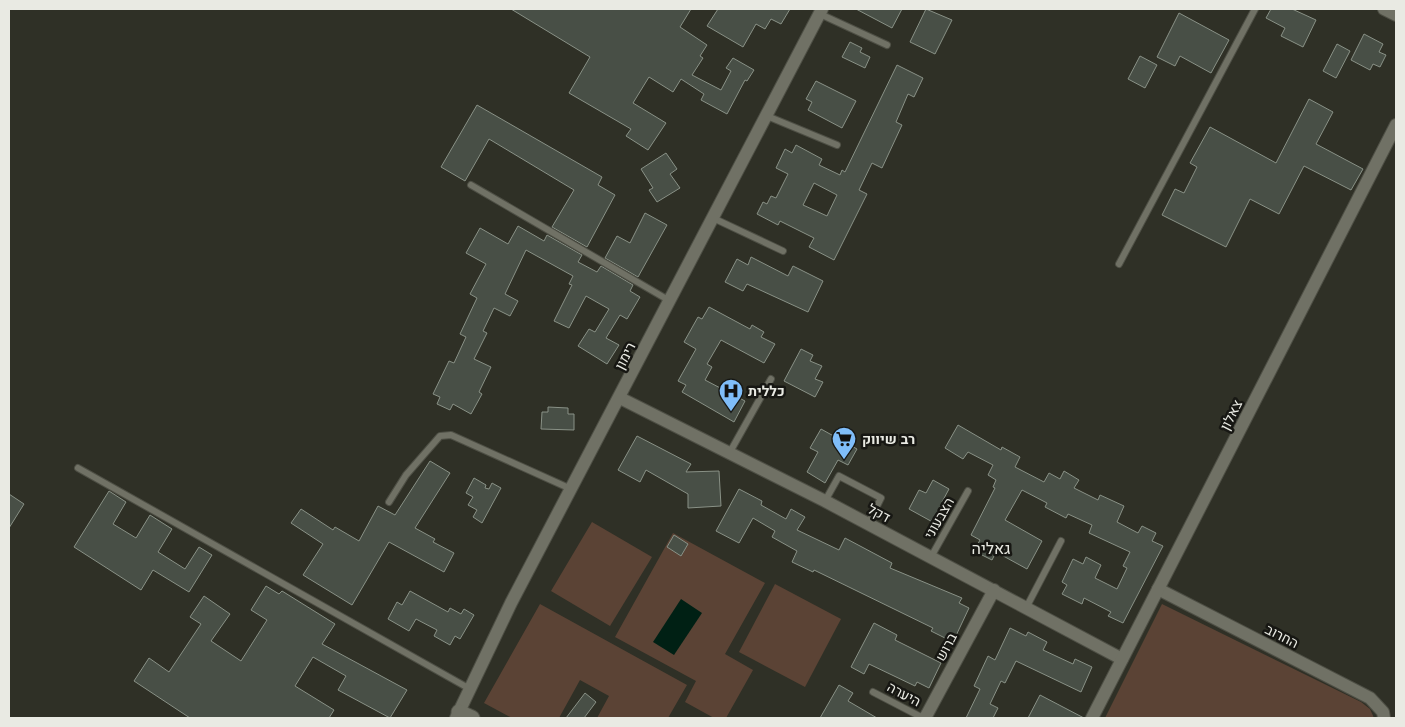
<svg xmlns="http://www.w3.org/2000/svg" width="1405" height="727" font-family="Mulish,Heebo,sans-serif">
<rect width="100%" height="100%" fill="#2f3026"/>
<g fill="#5b4335">
<path d="M592,522l60,35 -42,69 -59,-35z"/>
<path d="M673,533l92,50 -40,71 28,16 -27,48h-12l-29,-16 11,-21 -81,-44z"/>
<path d="M775,584l66,35 -36,68 -66,-35z"/>
<path d="M540,604l147,81 -19,33h-71l12,-22 -29,-16 -21,38h-47l-28,-15z"/>
<path d="M1162,604l199,98 9,7 4,9h-269z"/>
</g>
<path fill="#002014" d="M681,599l21,14 -28,42 -21,-13z"/>
<g fill="#484f46" stroke="#899186" fill-rule="evenodd">
<path d="M511,9h180l-11,18 27,18 -7,11 3,2 -11,17 29,15 10,-19 -5,-3 7,-10 21,12 -7,11 -2,-1 -18,34 -26,-14 3,-6 -23,-15 -8,13 -24,-15 -16,26 33,20 -18,27 -22,-14 5,-7 -62,-36 21,-36z"/>
<path d="M718,9h72l-9,15 -10,-5 -6,10 -9,-5 -13,23 -36,-21z"/>
<path d="M856,9h46l-10,19z"/>
<path d="M926,9l26,11 -17,34 -25,-12z"/>
<path d="M1271,9h21l24,11 -13,27 -22,-11 4,-8 -19,-10z"/>
<path d="M1179,13l50,27 -18,33 -31,-17 -5,10 -18,-9z"/>
<path d="M1364,34l19,10 -4,8 7,3 -6,12 -7,-3 -3,6 -19,-10z"/>
<path d="M850,42l12,6 -2,4 10,5 -5,11 -23,-11z"/>
<path d="M1337,44l13,7 -14,27 -13,-7z"/>
<path d="M1140,56l17,9 -12,23 -17,-9z"/>
<path d="M897,65l26,13 -9,19 -6,-3 -12,28 6,3 -20,43 -10,-5 -13,27 8,4 -33,66 -25,-13 5,-9 -34,-17 -2,4 -21,-11 6,-12 4,2 4,-8 5,2 12,-24 -12,-6 9,-19 7,4 4,-8 26,14 -3,6 21,10 2,-5 3,2zM814,183l23,12 -10,21 -24,-11z"/>
<path d="M816,81l40,20 -14,27 -34,-18 4,-8 -6,-3z"/>
<path d="M1309,99l24,13 -17,32 47,25 -12,21 -47,-24 -25,48 -29,-15 -24,48 -64,-32 13,-26 9,4 13,-26 -7,-4 20,-36 66,36z"/>
<path d="M477,105l125,72 -4,8 17,10 -28,52 -35,-20 22,-37 -85,-51 -24,42 -24,-14z"/>
<path d="M666,153l11,16 -7,5 10,14 -23,14 -8,-12 4,-2 -12,-19z"/>
<path d="M645,213l22,12 -29,52 -33,-19 12,-22 13,7z"/>
<path d="M518,226l26,15 3,-6 35,20 -4,7 19,10 4,-6 32,19 -3,6 10,6 -13,22 -7,-4 -14,23 13,7 -12,19 -29,-18 11,-17 6,3 14,-23 -23,-13 -17,32 -15,-7 18,-36 -3,-1 4,-8 -47,-26 -21,44 13,7 -8,15 -16,-8 -11,23 4,2 -13,26 17,8 -12,25 3,2 -11,20 -18,-10 -3,6 -13,-6 3,-7 -7,-3 16,-33 5,2 12,-26 -6,-3 17,-36 -7,-4 16,-30 -20,-11 14,-25 28,16z"/>
<path d="M751,257l37,19 5,-10 30,15 -15,31 -61,-28 -4,7 -18,-9 12,-23 11,6z"/>
<path d="M709,307l41,22 2,-4 12,7 -3,5 14,7 -11,19 -43,-23 -14,24 5,3 -7,13 40,21 -11,21 -52,-30 4,-7 -8,-4 18,-32 -12,-7 14,-25 4,2z"/>
<path d="M801,349l12,6 -3,6 12,5 -7,13 8,3 -8,15 -31,-16z"/>
<path d="M548,407l20,1v6h6v16l-33,-1 1,-17h6z"/>
<path d="M958,425l43,25 1,-3 18,10 -5,10 29,15 5,-9 11,6 4,-8 15,9 -5,8 24,12 2,-5 24,11 -7,16 21,11 4,-7 14,7 -4,8 11,5 -40,77 -15,-7 3,-4 -27,-14 -2,6 -20,-10 5,-9 -5,-3 11,-23 10,5 3,-7 15,8 -6,13 22,11 10,-21 -4,-2 7,-14 -41,-19 3,-8 -24,-11 -2,4 -21,-11 2,-4 -25,-13 -17,30 37,21 -15,28 -31,-17 -4,8 -18,-9 6,-11 -9,-5 24,-47 -2,-1 3,-7 -8,-5 5,-10 -25,-13 -5,7 -18,-11z"/>
<path d="M821,429l36,20 -9,16 -10,-5 -13,23 -18,-11 11,-20 -8,-4z"/>
<path d="M637,436l54,28 -5,8 33,-1 2,35 -33,2v-14l-42,-24 -6,12 -22,-12z"/>
<path d="M430,461l20,12 -35,55 20,11 -2,3 21,11 -10,19 -55,-30 -37,63 -49,-30 20,-31 -32,-21 10,-14 32,21 2,-3 24,14 19,-35 17,9z"/>
<path d="M474,478l12,7 -1,3 4,1 3,-6 9,5 -19,35 -9,-6 4,-7 -9,-5 5,-8 -7,-4z"/>
<path d="M933,480l16,9 -7,13 6,4 -10,19 -29,-16 10,-19 7,3z"/>
<path d="M739,489l23,12 -1,4 25,14 5,-10 14,8 -8,13 42,20 6,-12 47,25 -2,5 72,30 -3,5 10,5 -16,34 -22,-11 2,-3 -119,-58 -1,2 -21,-10 5,-11 -25,-14 3,-6 -22,-13 -14,25 -23,-12z"/>
<path d="M109,491l17,11 -13,22 23,14 14,-23 22,14 -14,23 27,17 14,-22 13,8 -23,37 -36,-22 -12,20 -67,-43z"/>
<path d="M9,494l15,10 -15,24z"/>
<path d="M674,535l14,9 -7,12 -14,-9z"/>
<path d="M266,586l13,8 3,-3 53,33 -13,20 85,46 -17,28 -52,-28 8,-14 -33,-19 -18,29 39,24 -5,8h-139l-56,-37 15,-23 20,14 32,-48 -11,-7 14,-21 26,18 -19,27 30,20 26,-41 -16,-10z"/>
<path d="M410,591l38,21 2,-4 11,6 3,-5 10,6 -14,24 -5,-3 -5,9 -16,-9 3,-6 -21,-11 -7,12 -21,-12 9,-17 5,3z"/>
<path d="M874,623l23,12 -2,5 46,23 -12,25 -12,-6 -2,4 -46,-22 -5,10 -13,-7z"/>
<path d="M1010,628l16,8 2,-4 19,10 -4,8 30,14 2,-5 17,8 -11,25 -65,-31 -11,22 -4,-2 -11,23 8,4 -5,10h-27l14,-29 -6,-3 14,-30 7,4z"/>
<path d="M839,685l14,8 -5,8 29,17h-57z"/>
<path d="M585,693l11,9 -12,16h-18z"/>
<path d="M1040,695l44,23h-56z"/>
</g>
<g fill="none" stroke-linecap="round" stroke-linejoin="round">
<defs>
<g id="service">
<path d="M820,14l67,31"/>
<path d="M767,116l70,29"/>
<path d="M471,185l199,116"/>
<path d="M713,218l70,33"/>
<path d="M1119,264l136,-255"/>
<path d="M730,452l41,-73"/>
<path d="M78,468l392,221"/>
<path d="M825,501l14,-25 42,22 -13,26"/>
<path d="M389,502l17,-27 34,-39 11,-1 120,54"/>
<path d="M931,557l37,-66"/>
<path d="M1026,608l35,-67"/>
<path d="M873,692l50,26"/>
</g>
<g id="minor">
<path d="M1384,9l12,6"/>
<path d="M620,398l205,103 297,158"/>
<path d="M1158,589l212,109 13,14 1,6"/>
<path d="M456,718l55,-115 311,-594"/>
<path d="M925,718l69,-128"/>
<path d="M1092,718l304,-593"/>
</g>
<path id="tertiary" d="M459,712l13,6"/>
</defs>
<use href="#service" stroke="#4e4f45" stroke-width="8"/>
<use href="#minor" stroke="#4e4f45" stroke-width="14"/>
<use href="#tertiary" stroke="#4e4f45" stroke-width="17"/>
<use href="#service" stroke="#707165" stroke-width="6"/>
<use href="#minor" stroke="#707165" stroke-width="12"/>
<use href="#tertiary" stroke="#707165" stroke-width="15"/>
</g>
<defs>
<symbol id="hospital-pin" viewBox="-11 -11 22 30"><path d="M0 17L-7.5 6A9.5 9.5 0 1 1 7.5 6Z" fill="#7fbdf9" stroke="#171713"/><path d="M-5-5h3v3.5h4V-5h3V5h-3V1.5h-4V5h-3Z" fill="#111"/></symbol>
<symbol id="supermarket-pin" viewBox="-11 -11 22 30"><path d="M0 17L-7.5 6A9.5 9.5 0 1 1 7.5 6Z" fill="#7fbdf9" stroke="#171713"/><path d="M-6-5.5h2.5l.6 2H6L4.5 2H-2.5L-4.4-4H-6ZM-1.5 3.2a1.3 1.3 0 1 0 .1 0ZM3 3.2a1.3 1.3 0 1 0 .1 0Z" fill="#111"/></symbol>
</defs>
<g fill-rule="evenodd">
<use href="#hospital-pin" x="717" y="377" width="28" height="38"/>
<use href="#supermarket-pin" x="830" y="425" width="28" height="38"/>
</g>
<g text-anchor="middle" stroke-width="5" stroke-linejoin="round" paint-order="stroke">
<g font-size="14" fill="#e9eae3" stroke="#171713">
<text transform="translate(625 356) rotate(-63)" y="5">רימון</text>
<text transform="translate(1231 415) rotate(-63)" y="5">צאלון</text>
<text transform="translate(879 513) rotate(28)" y="5">דקל</text>
<text transform="translate(939 518) rotate(-60)" y="5">הצבעוני</text>
<text transform="translate(1282 636) rotate(27)" y="5">החרוב</text>
<text transform="translate(946 647) rotate(-62)" y="5">ברוש</text>
<text transform="translate(904 694) rotate(28)" y="5">היערה</text>
</g>
<g font-size="14" font-weight="bold" fill="#e9eae3" stroke="#171713" text-anchor="start">
<text x="748" y="396">כללית</text>
<text x="862" y="444">רב שיווק</text>
</g>
<g font-size="16" fill="#e9eae3" stroke="#171713">
<text x="991" y="554">גאליה</text>
</g>
</g>
<rect width="1405" height="727" fill="none" stroke="#e9eae3" stroke-width="20"/>
</svg>
